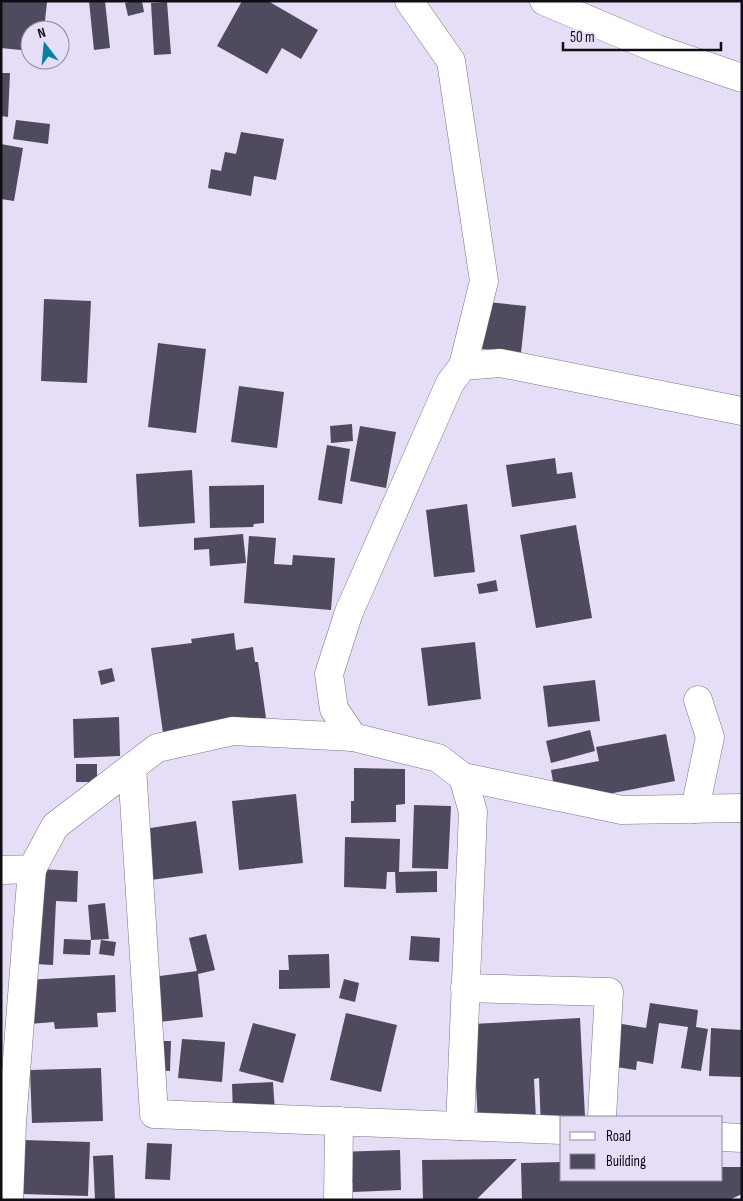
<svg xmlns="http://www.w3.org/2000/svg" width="743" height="1201" font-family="'Sofia Sans Condensed',sans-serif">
<rect width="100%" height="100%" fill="#e5def6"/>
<g fill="#4f4a5d">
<path d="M1,1l46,1 -3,28h-14v21l-29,-3z"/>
<path d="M89,1h16l5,47 -16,2z"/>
<path d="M132,1h10l2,11 -16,4 -3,-13z"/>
<path d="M242,1h26l50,29 -17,29 -19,-11 -15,26 -50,-28z"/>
<path d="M167,2l4,52 -17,1 -3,-52z"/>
<path d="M1,73h9l-2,44 -7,-1z"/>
<path d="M16,120l34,4 -2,20 -35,-5z"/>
<path d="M241,132l43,7 -8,41 -22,-4 -3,20 -43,-8 3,-19 10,2 4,-19 11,2z"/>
<path d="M1,144l22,4 -9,53 -13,-2z"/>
<path d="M44,299l47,2 -4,82 -46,-2z"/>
<path d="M477,301l49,5 -5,47 -48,-5z"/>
<path d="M158,343l48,6 -10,84 -48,-6z"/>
<path d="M239,386l45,6 -7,56 -46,-6z"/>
<path d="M352,424l1,17 -22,2 -1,-17z"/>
<path d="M360,426l36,6 -10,56 -36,-7z"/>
<path d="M327,445l23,4 -8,55 -24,-4z"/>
<path d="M555,458l2,16 15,-2 4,26 -64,9 -6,-42z"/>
<path d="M192,470l3,53 -56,4 -3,-53z"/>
<path d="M264,485v38l-10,1 -1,3 -43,1 -1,-42z"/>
<path d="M467,504l8,68 -41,5 -8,-67z"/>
<path d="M576,525l16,93 -56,10 -16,-93z"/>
<path d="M243,534l3,29 -36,3 -1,-17 -15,1v-12z"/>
<path d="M249,536l27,2 -2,26 18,1 1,-10 42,3 -4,52 -87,-7z"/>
<path d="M496,580l2,11 -19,3 -2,-10z"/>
<path d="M234,633l2,17 17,-3 2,15h3l8,56 -103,15 -12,-85 41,-5 -1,-4z"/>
<path d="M475,642l6,57 -53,7 -7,-58z"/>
<path d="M112,668l3,13 -14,4 -3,-14z"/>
<path d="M595,680l5,41 -52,6 -5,-41z"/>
<path d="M119,717l1,39 -46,2 -1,-39z"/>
<path d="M590,730l5,21 -44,12 -5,-22z"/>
<path d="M666,734l9,47 -118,23 -6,-34 48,-9 -3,-14z"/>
<rect x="76" y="764" width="21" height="18"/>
<path d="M354,768l51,1v35l-9,1v17l-45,1v-22h3z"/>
<path d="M296,794l7,69 -64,7 -7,-69z"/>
<path d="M414,805l37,1 -3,63 -36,-1z"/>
<path d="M196,821l7,52 -52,7 -7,-51z"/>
<path d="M345,837l55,2 -1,33 38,-1v21l-41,1 -1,-21h-8l-1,17 -42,-2z"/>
<path d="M39,869l39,2 -1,31 -21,-1 -3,64 -18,-1z"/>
<path d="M105,903l4,36 -18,1 -3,-35z"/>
<path d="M206,934l9,36 -17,4 5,43 -53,6 -5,-45 52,-7 -8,-33z"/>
<path d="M411,936l29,2 -1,24 -30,-2z"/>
<path d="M64,939l27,1 -1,15 -27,-1z"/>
<path d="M101,940l15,2 -2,14 -15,-2z"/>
<path d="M329,954l1,34 -51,1v-19h10l-1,-15z"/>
<path d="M115,975l1,37 -19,1 1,14 -43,2 -1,-7 -25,2 -3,-44z"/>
<path d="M344,979l15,4 -4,19 -16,-4z"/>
<path d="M650,1003l48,7 -2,17 12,2 -7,42 -20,-3 7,-41 -29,-4 -6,41 -16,-3 -1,9 -27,-4 7,-43 30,5z"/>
<path d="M346,1013l51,12 -16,67 -51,-12z"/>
<path d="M580,1018l5,99h-23l-21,10 -2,-49 -5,1 2,41 -58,4 -5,-100z"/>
<path d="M253,1023l43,11 -13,49 -44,-12z"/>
<path d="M711,1028l31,2v47l-33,-1z"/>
<path d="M182,1039l43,3 -3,40 -44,-4z"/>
<path d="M151,1041h20l-1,30 -20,-1z"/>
<path d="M101,1068l2,53 -71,2 -2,-53z"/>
<path d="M273,1082l2,31 -42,2 -1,-31z"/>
<path d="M23,1140l67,2 -2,54 -66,-2z"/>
<path d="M147,1143l25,1 -2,36 -25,-1z"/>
<path d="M400,1150l1,40 -48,2v-9l-23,1 5,-32z"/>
<path d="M113,1155l2,45h-20l-2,-44z"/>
<path d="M517,1159l-41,41h-53l-1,-40z"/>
<path d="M562,1162v18h160v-13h20v27l-13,6h-207l-1,-37z"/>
</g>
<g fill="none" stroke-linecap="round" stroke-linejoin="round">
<defs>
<g id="minor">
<path d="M409,1l42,60 33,220 -21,85"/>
<path d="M544,1l113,48 85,29"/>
<path d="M132,767l22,347 408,16"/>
<path d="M463,777l159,33 120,-2"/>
<path d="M695,809l15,-72 -12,-37"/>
<path d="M1,870l31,-1 23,-43 102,-78 76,-17 120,6"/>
<path d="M465,988l144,4 -7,125"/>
<path d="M460,1126l13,-314 -10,-35 -25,-19 -85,-21 -19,-28 -5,-35 20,-62 101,-229 13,-17 37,-3 242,48"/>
<path d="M722,1137l20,1"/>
<path d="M9,1200l3,-77 20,-254"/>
<path d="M338,1200l1,-79"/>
</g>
</defs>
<use href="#minor" stroke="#7b758a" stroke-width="29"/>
<use href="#minor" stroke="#fff" stroke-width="28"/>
</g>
<rect width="743" height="1201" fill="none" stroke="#100d15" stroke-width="5"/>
<rect x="560" y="1116" width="162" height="65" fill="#e5def6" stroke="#908a9c"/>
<rect x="570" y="1132" width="25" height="8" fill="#ffffff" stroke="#908a9c"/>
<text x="606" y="1141" font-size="15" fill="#100d15">Road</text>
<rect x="570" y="1154" width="25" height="15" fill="#4f4a5d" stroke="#908a9c"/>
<text x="606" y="1166" font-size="15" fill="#100d15">Building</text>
<g transform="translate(45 45) rotate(344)"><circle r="24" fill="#e5def6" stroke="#908a9c"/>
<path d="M0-4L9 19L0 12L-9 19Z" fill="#0081a5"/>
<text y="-8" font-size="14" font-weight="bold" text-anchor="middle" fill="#100d15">N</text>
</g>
<path d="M563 42v8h158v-8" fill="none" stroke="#100d15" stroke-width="2.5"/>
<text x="570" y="42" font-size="15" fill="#100d15" stroke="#e5def6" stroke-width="4" paint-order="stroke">50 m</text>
</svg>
